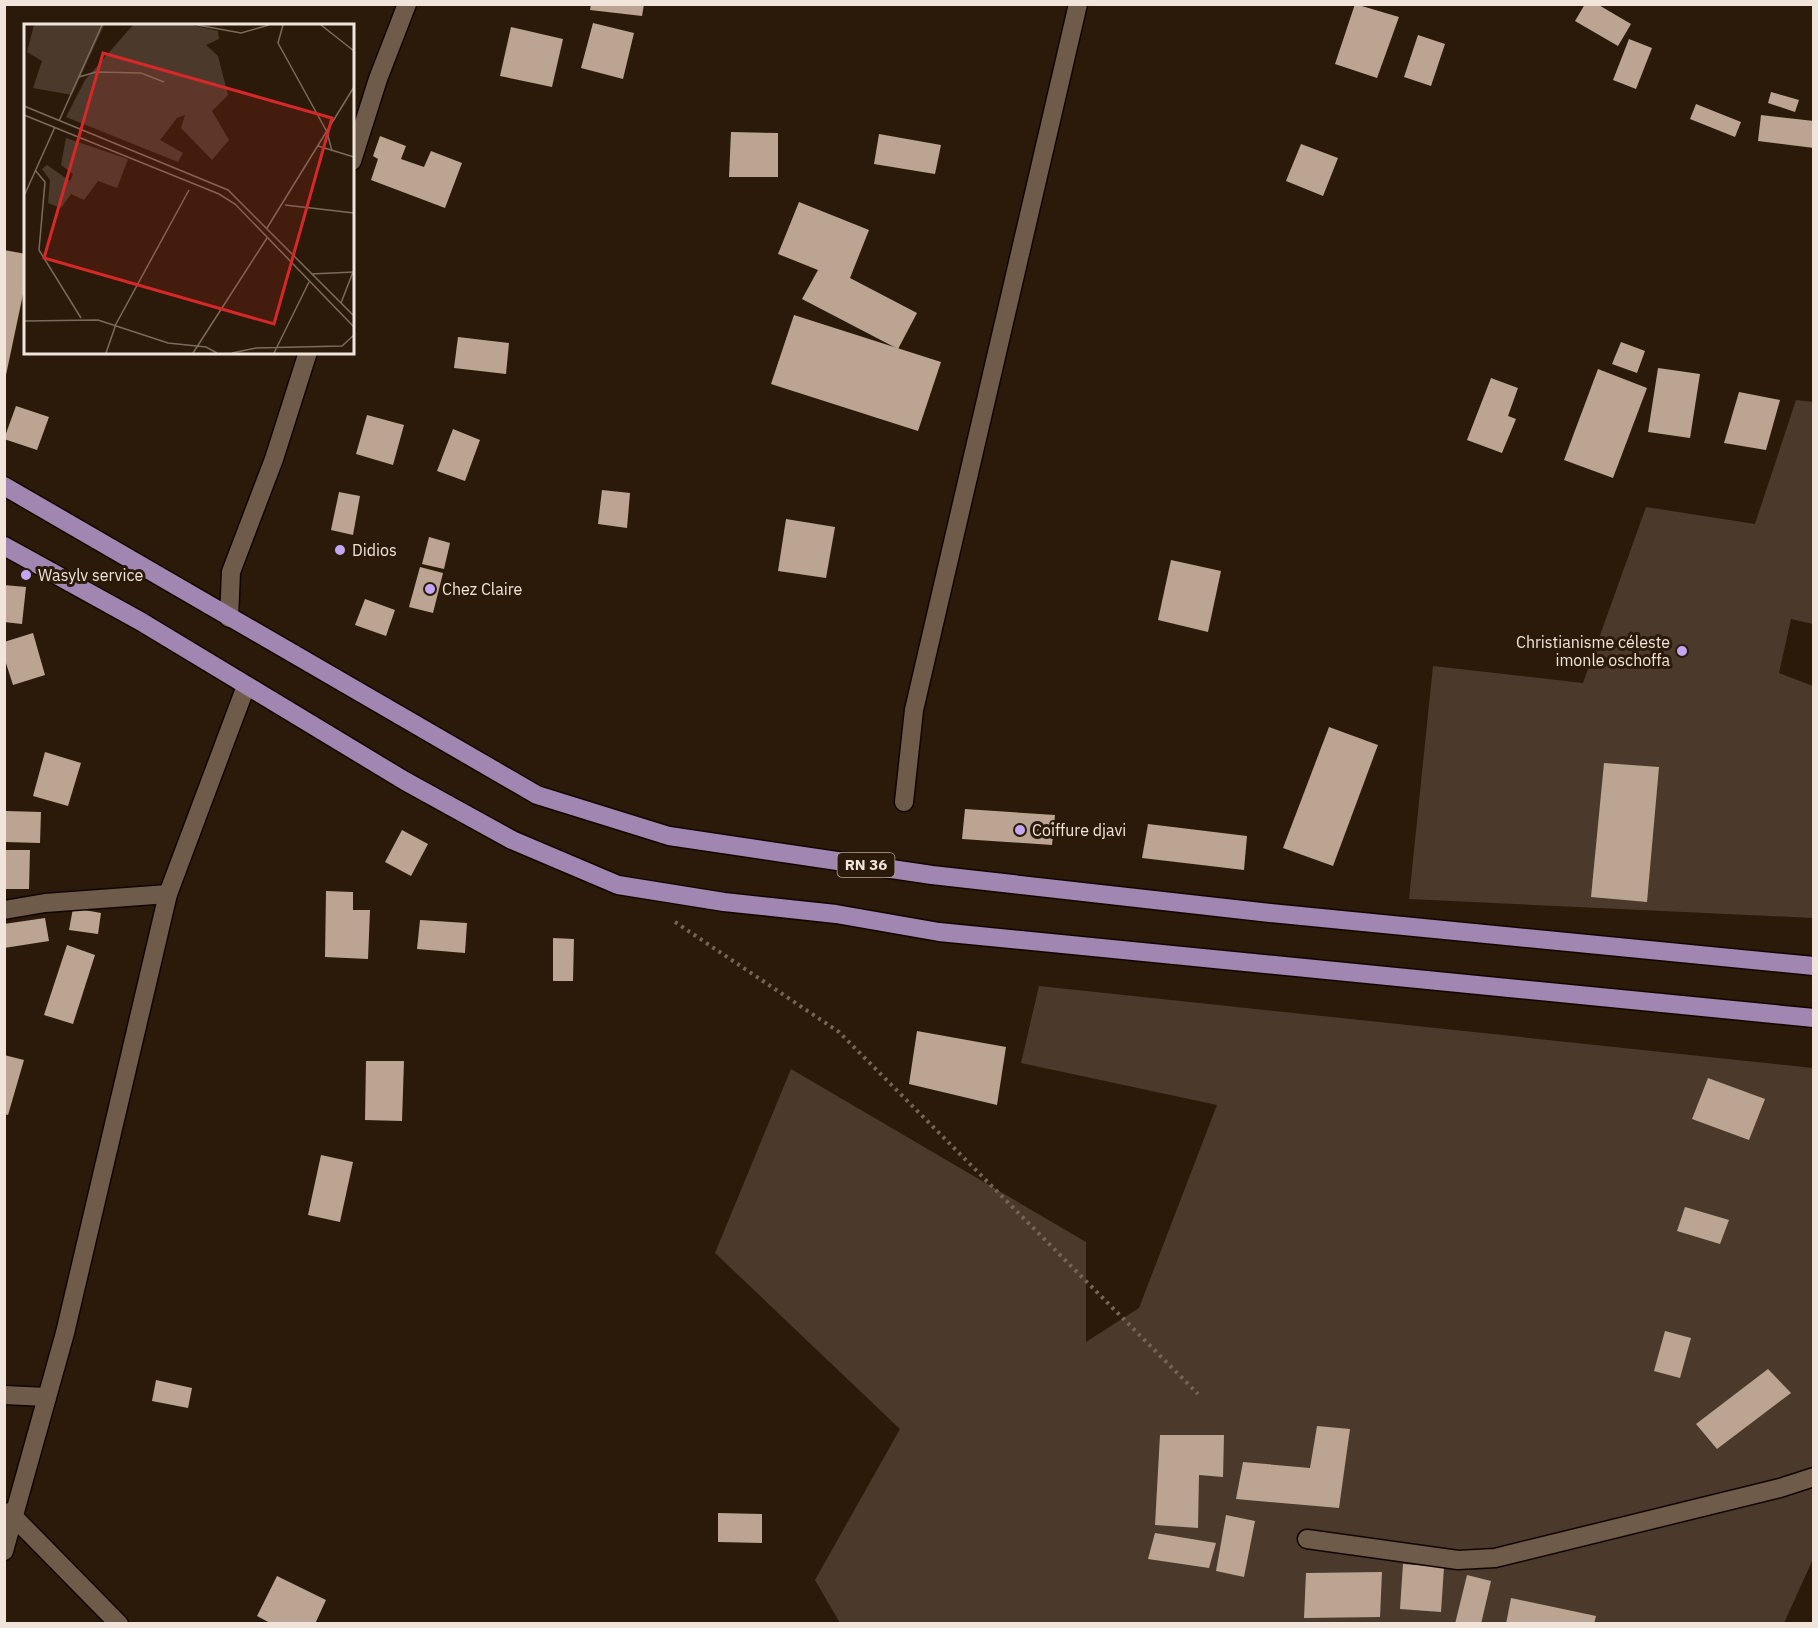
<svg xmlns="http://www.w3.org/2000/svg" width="1818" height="1628" font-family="'IBM Plex Sans',sans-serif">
<rect width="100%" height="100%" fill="#2b1a0a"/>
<g fill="#4b3a2b">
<path d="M1796,400l17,2v222l-22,-5 -12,54 34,13v232l-404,-19 24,-233 150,17 63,-176 109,17z"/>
<path d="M1039,986l774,82v491l-29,64h-944l-25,-43 85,-151 -185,-176 76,-184 295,173v100l53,-34 78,-203 -196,-42z"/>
</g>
<g fill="#bba592">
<path d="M591,4h53l-2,12 -52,-6z"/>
<path d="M1355,4l44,13 -22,61 -42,-14z"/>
<path d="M1585,4h12l34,20 -13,22 -43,-25z"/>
<path d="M593,23l41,10 -11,46 -42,-11z"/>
<path d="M511,27l52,12 -11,48 -52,-11z"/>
<path d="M1418,35l27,9 -14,42 -27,-9z"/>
<path d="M1629,39l23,9 -16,41 -23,-9z"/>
<path d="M1771,92l28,8 -4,12 -27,-9z"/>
<path d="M1696,104l45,18 -6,15 -45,-18z"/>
<path d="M1761,115l53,6v27l-56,-7z"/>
<path d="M731,132l47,1v44h-49z"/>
<path d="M879,134l62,11 -6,29 -61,-10z"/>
<path d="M380,136l26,10 -5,13 23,8 7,-16 31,12 -17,45 -74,-28 7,-21 -5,-3z"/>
<path d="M1301,144l37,14 -15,38 -37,-15z"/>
<path d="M799,202l70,28 -19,48 67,35 -19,36 -96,-50 16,-29 -40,-16z"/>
<path d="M4,250l22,4v26l-20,95z"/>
<path d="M794,315l147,47 -23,69 -147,-47z"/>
<path d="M458,337l51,6 -3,31 -52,-6z"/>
<path d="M1621,342l24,9 -8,22 -25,-9z"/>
<path d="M1658,368l42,6 -10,64 -42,-6z"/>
<path d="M1598,369l49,19 -34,90 -49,-18z"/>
<path d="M1491,378l27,10 -10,28 8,3 -14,34 -35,-13z"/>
<path d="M1739,392l41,8 -14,50 -42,-7z"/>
<path d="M16,406l33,11 -12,33 -33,-11z"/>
<path d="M367,415l37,10 -11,40 -37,-11z"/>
<path d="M453,429l27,11 -15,41 -28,-10z"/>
<path d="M602,490l28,3 -3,35 -29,-4z"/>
<path d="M339,492l21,4 -7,39 -22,-5z"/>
<path d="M786,519l49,8 -9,51 -48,-7z"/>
<path d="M429,537l21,6 -6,26 -22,-5z"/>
<path d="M1171,560l50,11 -13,61 -50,-12z"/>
<path d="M420,567l23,6 -10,40 -24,-6z"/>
<path d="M4,585l22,2 -4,37 -18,-2z"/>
<path d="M365,599l30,11 -9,26 -31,-11z"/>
<path d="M33,633l12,42 -32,10 -9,-28v-15z"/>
<path d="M1329,727l49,18 -45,121 -50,-18z"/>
<path d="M45,752l36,11 -13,43 -35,-10z"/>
<path d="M1604,763l55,4 -12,135 -56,-5z"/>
<path d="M965,809l90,6 -3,30 -90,-6z"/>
<path d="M6,811l35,1 -1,31 -35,-1z"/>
<path d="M1148,824l99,12 -3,34 -102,-12z"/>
<path d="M402,830l26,14 -17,32 -26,-14z"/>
<path d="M4,850h26l-1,39h-25z"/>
<path d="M326,891l27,1v18h17l-2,49 -43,-2z"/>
<path d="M73,908l28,5 -3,21 -29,-4z"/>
<path d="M45,918l4,23 -45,7v-24z"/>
<path d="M420,920l47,3 -2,30 -48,-4z"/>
<path d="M553,938l21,1 -1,42h-20z"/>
<path d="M67,945l28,10 -22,69 -29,-9z"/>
<path d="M917,1031l89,16 -9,58 -88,-21z"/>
<path d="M4,1055l20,5 -16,55 -4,-1z"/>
<path d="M366,1061h38l-2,60 -37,-1z"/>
<path d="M1708,1078l57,21 -16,41 -57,-21z"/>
<path d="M321,1155l32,7 -13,60 -32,-7z"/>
<path d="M1685,1207l44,13 -9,24 -43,-13z"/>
<path d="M1665,1331l26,7 -11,40 -26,-7z"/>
<path d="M1768,1369l23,24 -74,56 -21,-25z"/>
<path d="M156,1380l36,8 -4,20 -36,-7z"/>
<path d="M1317,1426l33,3 -11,79 -103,-9 7,-37 67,6z"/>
<path d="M1160,1435h64l-1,42 -24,-2 -1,53 -43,-3z"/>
<path d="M718,1513l44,1v29l-44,-1z"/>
<path d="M1226,1515l29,6 -11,56 -28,-6z"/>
<path d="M1155,1533l61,10 -7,25 -61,-9z"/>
<path d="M1403,1564l41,3 -3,45 -41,-3z"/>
<path d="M1382,1572l-2,45 -76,1 2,-45z"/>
<path d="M1467,1575l24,6 -10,43h-26z"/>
<path d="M277,1576l49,24 -11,24h-43l-15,-8z"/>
<path d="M1511,1598l85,18 -2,8h-88z"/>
</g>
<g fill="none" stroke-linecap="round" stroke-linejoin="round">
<defs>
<g id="street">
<path d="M352,161l26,-82 29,-75"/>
<path d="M229,618l2,-46 43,-113 34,-107"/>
<path d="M904,802l10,-92 164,-706"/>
<path d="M4,910l41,-7 123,-9"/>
<path d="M4,1395l43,2"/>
<path d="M9,1512l110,112"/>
<path d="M1307,1539l151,21 37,-2 285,-70 34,-11"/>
<path d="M4,1551l61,-218 103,-439 78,-208"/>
</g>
<g id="primary">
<path d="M4,486l533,309 132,41 263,39 338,38 544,53"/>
<path d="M4,546l136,75 265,160 107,59 106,45 106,17 112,12 103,18 875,86"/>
</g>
</defs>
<use href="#street" stroke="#120500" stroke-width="21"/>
<use href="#primary" stroke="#120500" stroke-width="21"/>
<path stroke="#736456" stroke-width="4" stroke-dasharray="3 4.5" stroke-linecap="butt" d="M675,922l164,110 359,362"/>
<use href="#street" stroke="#6f5b49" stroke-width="18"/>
<use href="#primary" stroke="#a186b1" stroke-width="18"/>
</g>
<g fill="#c3a7f2" stroke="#2b1a0a" stroke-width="2">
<circle cx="340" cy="550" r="6"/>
<circle cx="26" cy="575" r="6"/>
<circle cx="430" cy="589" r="6"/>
<circle cx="1682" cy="651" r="6"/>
<circle cx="1020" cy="830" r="6"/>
</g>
<g text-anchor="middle" stroke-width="6" stroke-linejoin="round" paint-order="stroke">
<rect fill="#2b1a0a" stroke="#b6a89c" stroke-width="1.5" x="837.5" y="853" width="57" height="24" rx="4.5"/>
<g font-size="15" font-weight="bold" fill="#f1e5db">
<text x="866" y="870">RN 36</text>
</g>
<g font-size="16" fill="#f1e5db" stroke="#2b1a0a" text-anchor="start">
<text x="352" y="556">Didios</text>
<text x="38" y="581">Wasylv service</text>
<text x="442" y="595">Chez Claire</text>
<text x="1670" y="648" text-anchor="end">Christianisme céleste<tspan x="1670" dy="18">imonle oschoffa</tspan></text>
<text x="1032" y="836">Coiffure djavi</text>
</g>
</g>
<g transform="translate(24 24)">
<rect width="330" height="330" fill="#2b1a0a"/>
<path d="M10,1h70l-32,70 -39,-7 9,-27 -15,-9zM109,1h59l26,6 1,8 -13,6 12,11 10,39 -16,16 17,29 -17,20 -31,-32 4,-13 -8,3 -17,22 23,13 -5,9 -112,-45 19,-37zM42,114l62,21 -11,29 -19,-7 -14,19 -13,-6 -10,14 -13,-5 2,-23 -8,-11 5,-4 23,16 3,-7 -12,-9z" fill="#4b3a2b"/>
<path fill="none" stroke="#7a6b5e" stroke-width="1.5" d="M173,1l44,8 28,-8M259,1l-5,18 49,89 5,19M297,1l33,26M55,53l17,-5 45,1 23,9M0,82l204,84 126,126M0,91l195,79 16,10 119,123M35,97l43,-96M294,122l36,11M11,146l10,12 -6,68 42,68M0,172l31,-69M261,181l69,8M243,204l87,-141M287,250l43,-2M317,279l12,-31M0,297l74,-1 70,23 38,4 11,6M82,329l10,-29 73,-134M169,329l74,-115M208,329l24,-5 86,-2 12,-11M250,329l35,-71"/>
<path fill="#d62828" fill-opacity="0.15" stroke="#d62828" stroke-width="3" d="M79,29l229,65 -58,206 -230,-66z"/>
<rect width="330" height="330" fill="none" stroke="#f1e5db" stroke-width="3"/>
</g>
<rect width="1818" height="1628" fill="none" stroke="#f1e5db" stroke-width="12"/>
</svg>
